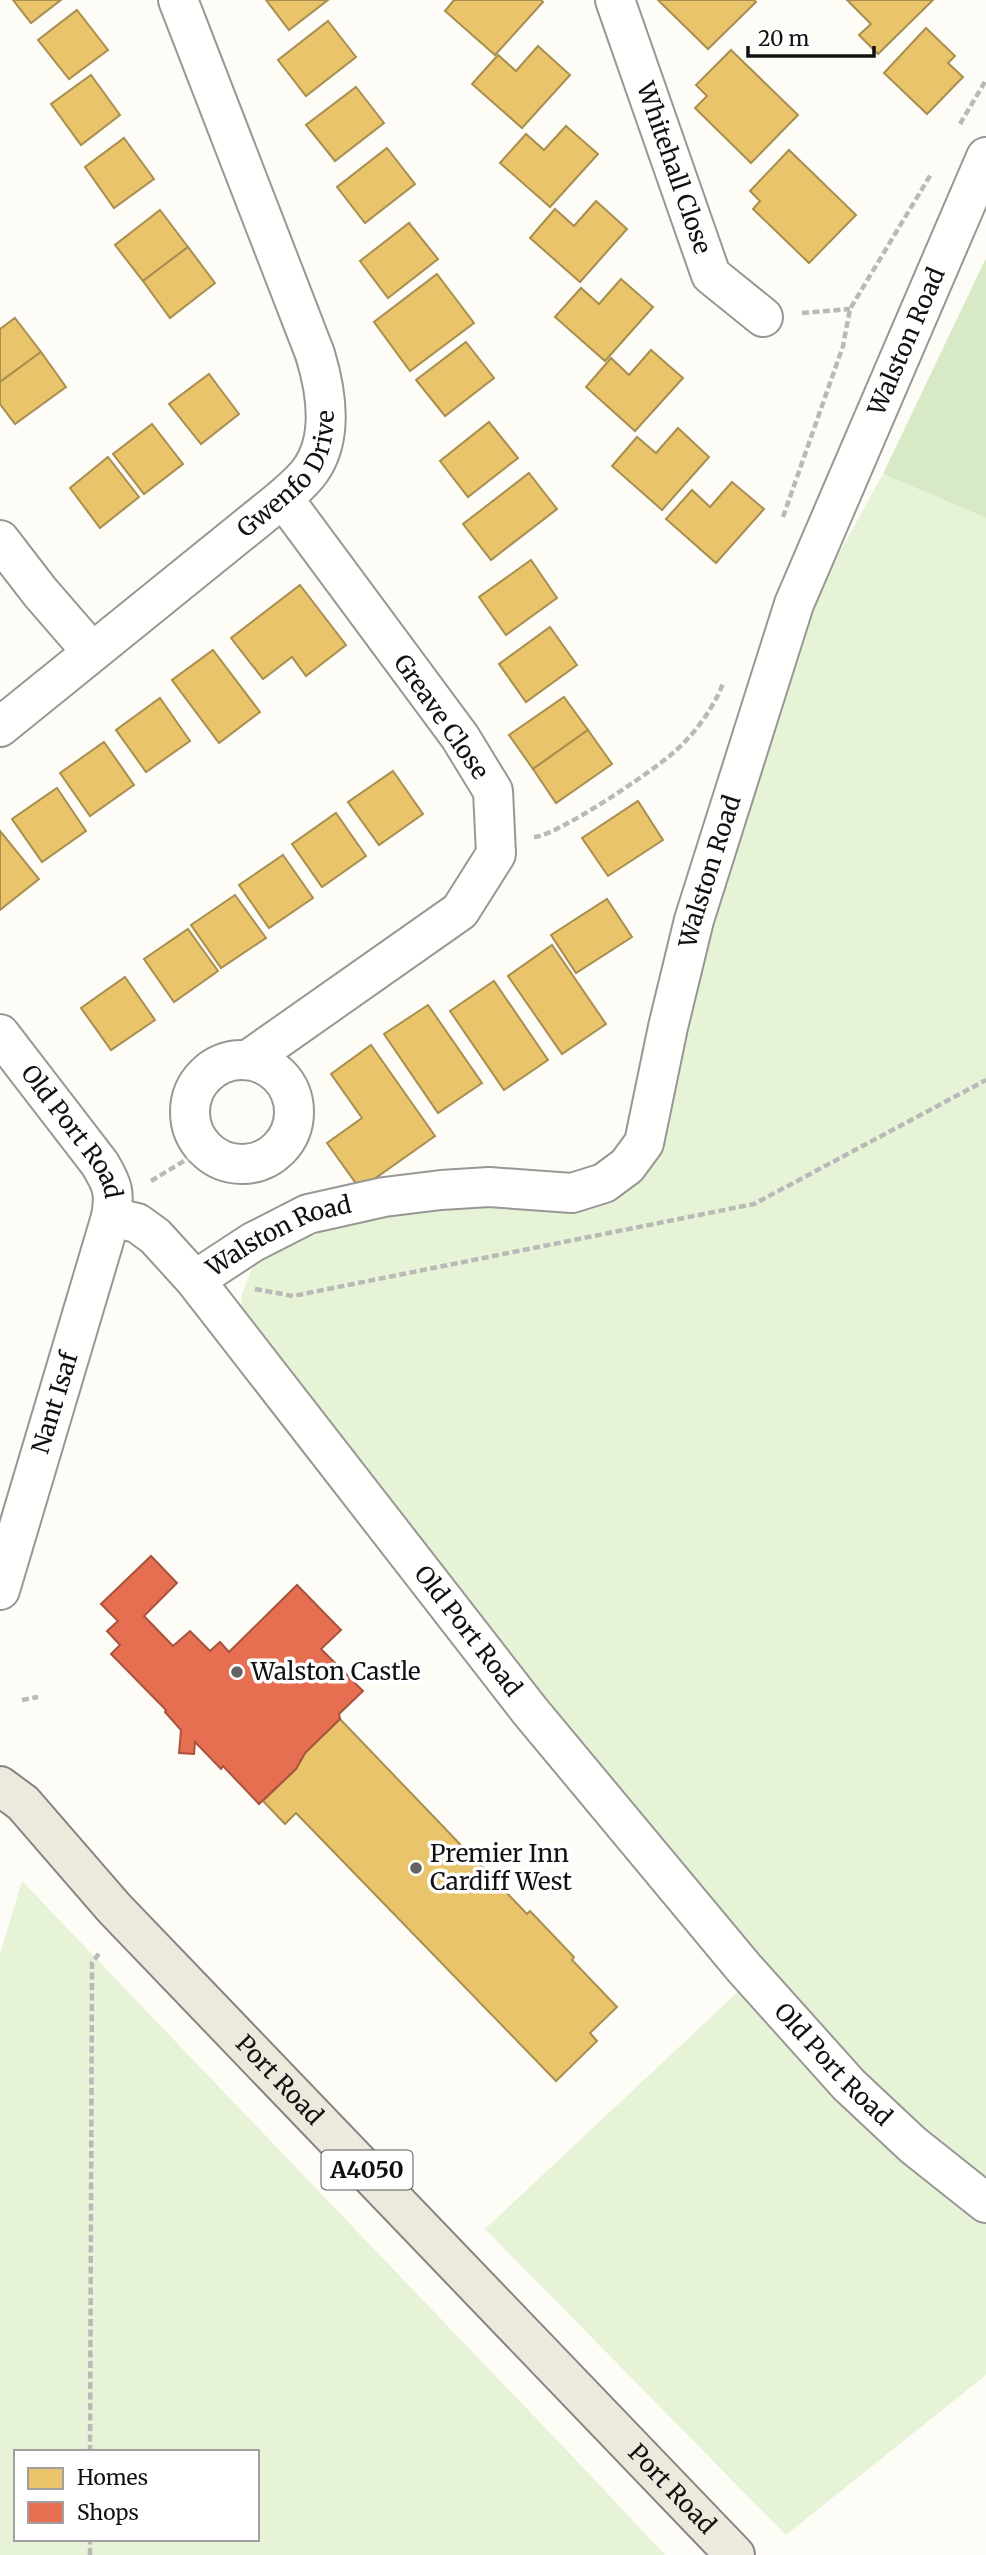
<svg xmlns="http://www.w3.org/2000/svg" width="986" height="2555" font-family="Merriweather,serif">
<rect width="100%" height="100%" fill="#fdfcf7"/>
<g fill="#e7f3d7" fill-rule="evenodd">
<path d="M883,474l103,44v1661l-125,-106 -177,-203 -398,-499 -45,-64 1,-13 10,-25 17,-14 50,-22 56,-20 241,-21 63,-161 121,-407z"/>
<path d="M22,1881l572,598 71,76h-665v-601zM16,2452h241v87h-241z"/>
<path d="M743,1987l112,123 131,112v153l-200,160 -301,-306z"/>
</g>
<path fill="#d8eac5" d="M986,258v260l-103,-44z"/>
<g fill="#e9c46a" stroke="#a88e4f" stroke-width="2">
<path d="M13,0h48l-30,23z"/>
<path d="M266,0h62l-39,30z"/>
<path d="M454,0h87l2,2 -48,53 -50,-44z"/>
<path d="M658,0h96l2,2 -48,47z"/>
<path d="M847,0h86l-55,54 -19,-19 12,-11z"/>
<path d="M77,10l31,40 -39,29 -31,-39z"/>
<path d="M328,21l28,36 -50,39 -28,-36z"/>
<path d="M926,28l29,28 -7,7 15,14 -36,37 -43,-41z"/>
<path d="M538,46l32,29 -48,53 -50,-44 26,-29 18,16z"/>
<path d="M731,50l67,65 -47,48 -56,-55 12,-12 -11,-11z"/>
<path d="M91,75l29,40 -39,30 -30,-41z"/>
<path d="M356,87l28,36 -49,38 -29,-36z"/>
<path d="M566,126l32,28 -48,53 -50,-44 26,-29 18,16z"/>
<path d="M124,138l30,41 -40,29 -29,-41z"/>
<path d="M387,148l28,36 -50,39 -28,-36z"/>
<path d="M789,150l67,65 -47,48 -56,-54 7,-8 -10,-10z"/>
<path d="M596,201l31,28 -47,53 -50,-44 25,-29 19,17z"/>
<path d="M160,210l28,37 -45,34 -28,-36z"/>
<path d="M409,223l29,36 -50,39 -28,-37z"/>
<path d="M188,247l27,36 -45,35 -27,-37z"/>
<path d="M437,274l37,49 -64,48 -36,-49z"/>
<path d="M621,279l32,28 -48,54 -50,-44 26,-29 18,16z"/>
<path d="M15,318l26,34 -41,30v-53z"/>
<path d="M466,342l28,36 -49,38 -29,-36z"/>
<path d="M651,350l32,28 -48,53 -49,-44 25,-29 18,17z"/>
<path d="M41,352l25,35 -51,37 -15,-20v-22z"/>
<path d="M209,374l30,40 -38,30 -32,-40z"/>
<path d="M489,422l29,36 -50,39 -28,-36z"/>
<path d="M152,424l31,40 -39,30 -31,-40z"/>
<path d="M678,428l31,29 -47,53 -50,-44 25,-29 19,16z"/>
<path d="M108,457l31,40 -39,31 -30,-40z"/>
<path d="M529,473l28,36 -66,51 -28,-36z"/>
<path d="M732,482l32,27 -48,54 -50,-44 26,-29 18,17z"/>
<path d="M531,560l26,38 -51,37 -27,-38z"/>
<path d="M300,585l46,60 -40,31 -14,-19 -29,22 -32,-41z"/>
<path d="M550,627l27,38 -51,37 -27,-38z"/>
<path d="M213,650l47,62 -41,31 -47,-63z"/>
<path d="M564,697l24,33 -55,39 -24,-34z"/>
<path d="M160,698l30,43 -44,31 -30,-42z"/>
<path d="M588,730l24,34 -56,39 -23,-34z"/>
<path d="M104,742l30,43 -44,31 -30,-43z"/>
<path d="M393,771l30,43 -44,31 -31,-43z"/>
<path d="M57,788l29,43 -44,31 -30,-43z"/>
<path d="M638,801l25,39 -55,36 -26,-38z"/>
<path d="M336,813l30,43 -44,31 -30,-43z"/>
<path d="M0,831l39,48 -39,31z"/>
<path d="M283,855l30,43 -44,30 -30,-43z"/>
<path d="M235,895l31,43 -45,30 -30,-43z"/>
<path d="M607,899l25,38 -56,36 -25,-38z"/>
<path d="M188,929l30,42 -44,31 -30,-43z"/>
<path d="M552,945l54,79 -44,30 -54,-78z"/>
<path d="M125,977l30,43 -44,30 -30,-42z"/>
<path d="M494,981l54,79 -44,30 -54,-79z"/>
<path d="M428,1005l54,78 -44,30 -54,-79z"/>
<path d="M371,1045l64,91 -75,53 -33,-46 35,-25 -31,-44z"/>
<path d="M340,1719l187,195 3,-3 44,46 -2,3 45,47 -27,26 7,8 -41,40 -260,-268 -11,11 -22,-23 33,-32 9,-16z"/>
</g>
<path fill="#e76f51" stroke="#a7533e" stroke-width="2" d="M151,1556l26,27 -33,33 29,30 17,-15 20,20 10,-9 9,10 68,-67 44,45 -20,19 42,42 -24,23 1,5 -35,34 -9,16 -37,35 -36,-38 -2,3 -26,-27 -1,12 -15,-1 2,-23 -16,-18 1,-2 -55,-56 9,-9 -13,-14 11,-10 -17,-17z"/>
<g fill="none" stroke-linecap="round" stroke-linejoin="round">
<defs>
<g id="minor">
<path id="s1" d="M615,0l96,275 52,42"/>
<path d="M0,540l40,52 52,60"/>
<path id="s2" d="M0,727l283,-229c10,-9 20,-17 27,-27 24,-33 16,-81 5,-117l-137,-354"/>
<path id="s3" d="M0,1034l100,130c13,22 15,28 11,53l-111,373"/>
<circle cx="242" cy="1112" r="52"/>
<path d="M248,1060l212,-149 36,-57 -3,-63 -33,-54 -177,-239"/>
<path id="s4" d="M111,1217l26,6 18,13 40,44 335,431 214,257 105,117 64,60 73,58"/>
<path id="s5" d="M195,1280l58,-38 55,-28 76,-17 57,-7 48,-3 83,6 32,-10 23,-17 17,-23 24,-116 26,-107 100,-316 192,-447"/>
</g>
<g id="major">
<path id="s6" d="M0,1786l23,17 91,105 621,647"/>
</g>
</defs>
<use href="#minor" stroke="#979795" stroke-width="42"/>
<use href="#major" stroke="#858482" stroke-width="42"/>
<g stroke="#b9b9b8" stroke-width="4.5" stroke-dasharray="7 3.5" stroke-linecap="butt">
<path d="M960,124l26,-44"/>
<path d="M802,313l48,-4"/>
<path d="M783,517l60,-171 7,-37 81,-135"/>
<path d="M534,837c23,-1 119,-66 139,-84 20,-17 41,-45 50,-70"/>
<path d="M151,1181l33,-20 22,-10"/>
<path d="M255,1289l38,7 461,-92 232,-124"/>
<path d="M22,1700l16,-3"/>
<path d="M90,2452l2,-489 8,-11"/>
<path d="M90,2555v-16"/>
</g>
<use href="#minor" stroke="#fffffe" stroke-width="38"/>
<use href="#major" stroke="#ede9dc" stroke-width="38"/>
</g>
<g fill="#646362" stroke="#fff" stroke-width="2.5">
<circle cx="237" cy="1672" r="7"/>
<circle cx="416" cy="1868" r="7"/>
</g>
<g text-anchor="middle" stroke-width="7" stroke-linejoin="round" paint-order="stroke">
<rect fill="#fff" stroke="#585858" stroke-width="2" x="321.5" y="2150.5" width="91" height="39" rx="5"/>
<g font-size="23" font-weight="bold" fill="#111">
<text x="367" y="2178">A4050</text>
</g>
<g font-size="24" fill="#111" stroke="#fff">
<text dy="8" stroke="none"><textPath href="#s1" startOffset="178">Whitehall Close</textPath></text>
<text dy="8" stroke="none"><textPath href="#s5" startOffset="1334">Walston Road</textPath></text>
<text dy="8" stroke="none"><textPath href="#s2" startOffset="388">Gwenfo Drive</textPath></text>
<text transform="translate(441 717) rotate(55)" y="8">Greave Close</text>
<text dy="8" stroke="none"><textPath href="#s5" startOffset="768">Walston Road</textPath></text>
<text dy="8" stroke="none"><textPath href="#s3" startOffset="122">Old Port Road</textPath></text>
<text dy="8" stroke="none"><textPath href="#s5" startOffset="96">Walston Road</textPath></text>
<text transform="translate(55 1403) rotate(-73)" y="8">Nant Isaf</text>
<text dy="8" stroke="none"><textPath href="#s4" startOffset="553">Old Port Road</textPath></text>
<text dy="8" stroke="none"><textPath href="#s4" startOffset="1120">Old Port Road</textPath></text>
<text dy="8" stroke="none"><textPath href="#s6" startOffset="406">Port Road</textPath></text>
<text dy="8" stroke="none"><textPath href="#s6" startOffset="973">Port Road</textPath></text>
</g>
<g font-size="24" fill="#111" stroke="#fff" text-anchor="start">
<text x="251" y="1680">Walston Castle</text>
<text x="430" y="1862">Premier Inn<tspan x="430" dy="28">Cardiff West</tspan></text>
</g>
</g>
<rect x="14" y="2450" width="245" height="91" fill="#ffffff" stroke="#a0a0a0" stroke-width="2"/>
<rect x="28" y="2468" width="35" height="21" fill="#e9c46a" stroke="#a0a0a0" stroke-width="2"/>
<text x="77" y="2485" font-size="21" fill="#111111">Homes</text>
<rect x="28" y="2502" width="35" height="21" fill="#e76f51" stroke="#a0a0a0" stroke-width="2"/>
<text x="77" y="2520" font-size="21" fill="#111111">Shops</text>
<path d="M748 46v10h126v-10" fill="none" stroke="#111111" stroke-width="3.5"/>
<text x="758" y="46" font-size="21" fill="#111111" stroke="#ffffff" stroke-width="5" paint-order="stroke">20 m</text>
</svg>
